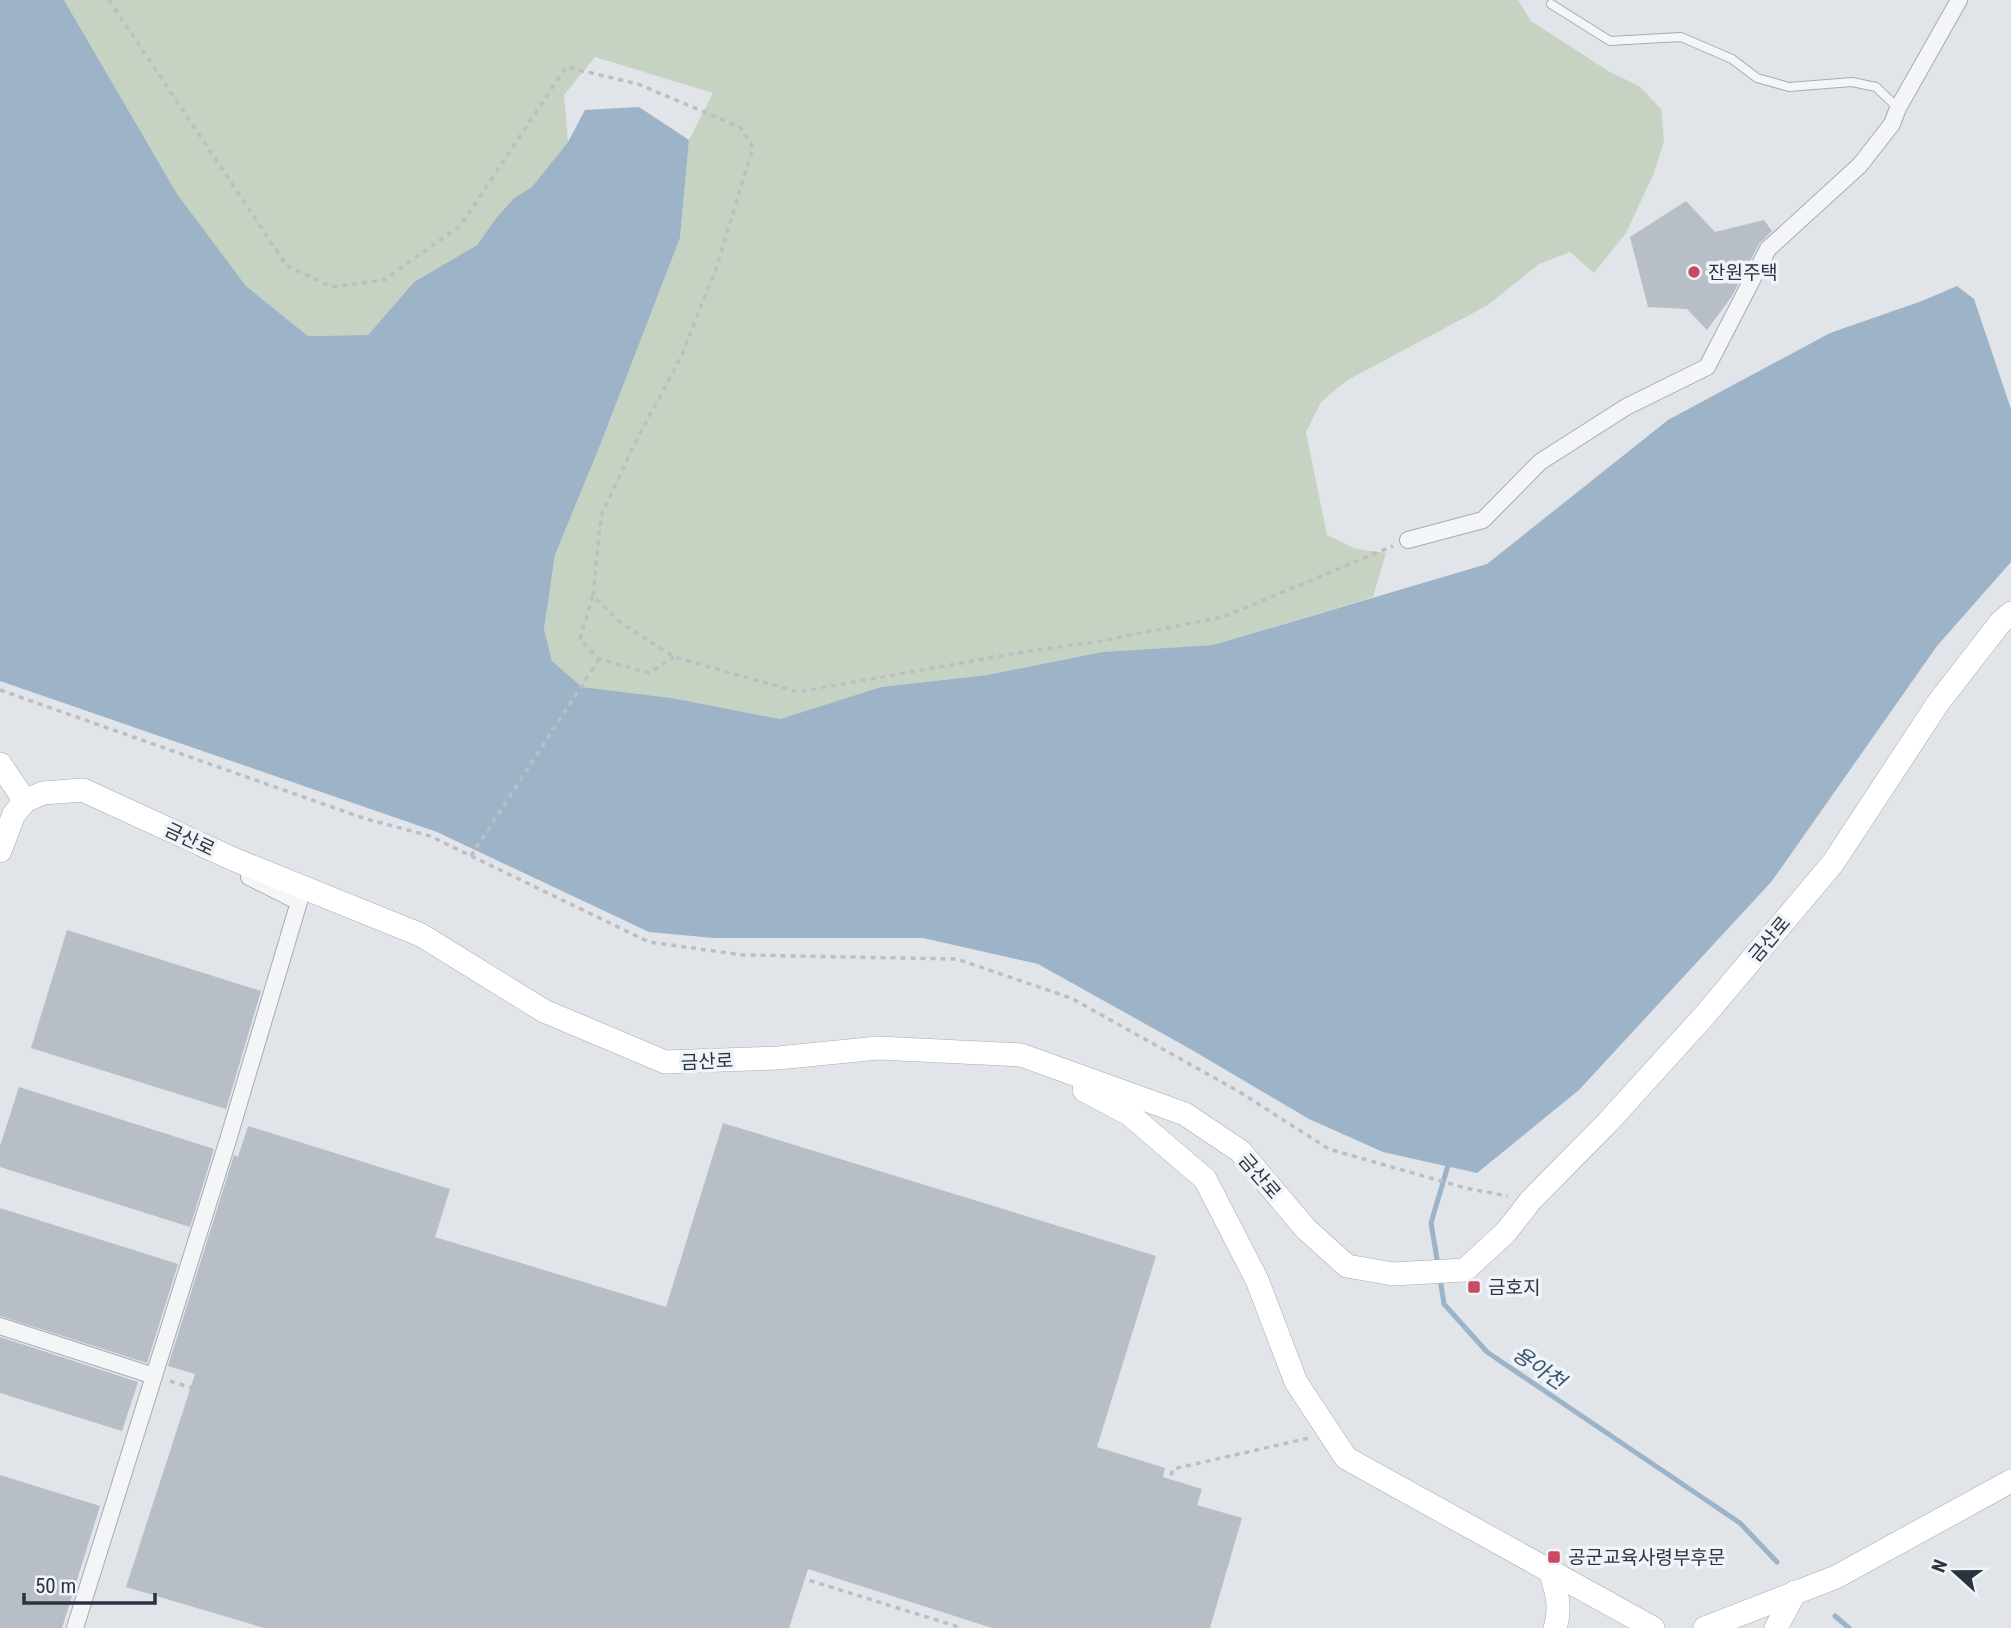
<svg xmlns="http://www.w3.org/2000/svg" width="2011" height="1628" font-family="'Roboto Condensed','Noto Sans KR',sans-serif">
<rect width="100%" height="100%" fill="#e1e4e9"/>
<path fill="#c7d3c2" d="M64,0h1454l13,21 79,51 29,14 22,23 3,32 -10,32 -28,60 -32,40 -24,-21 -31,12 -51,41 -142,76 -25,21 -15,30 21,103 29,14 30,4 -13,44 -160,48 -111,7 -115,23 -106,12 -101,32 -108,-21 -90,-11 -30,-26 -8,-32 11,-74 44,-107 81,-210 9,-98 24,-47 -118,-36 -31,38 4,47 -36,46 -18,10 -17,19 -20,28 -63,37 -46,53 -60,1 -62,-50 -69,-91z"/>
<path fill="#9db4c8" d="M0,0h64l113,194 69,92 62,50 60,-1 46,-53 63,-37 20,-28 17,-19 18,-11 36,-45 17,-32 54,-3 50,33 -9,98 -81,210 -44,107 -11,74 8,32 30,26 90,11 108,21 101,-32 106,-12 115,-23 111,-7 274,-81 181,-144 162,-87 92,-32 35,-15 17,13 37,110v153l-74,84 -165,235 -193,209 -102,83 -94,-21 -74,-33 -117,-69 -154,-86 -115,-26h-209l-65,-6 -212,-100 -437,-151z"/>
<g fill="none" stroke-linecap="round" stroke-linejoin="round">
<g stroke="#9db4c8" stroke-width="5">
<path d="M1438,1265l-7,-42 18,-61"/>
<path d="M1440,1278l4,26 43,48 253,171 37,39"/>
<path d="M1835,1616l14,12"/>
</g>
</g>
<g fill="#b8bec6">
<path d="M1686,201l29,31 49,-12 8,11 -13,13 -27,52 -25,34 -20,-21 -39,-2 -18,-70z"/>
<path d="M67,930l194,61 -35,118 -195,-61z"/>
<path d="M19,1087l195,62 -24,78 -190,-60v-21z"/>
<path d="M723,1123l433,133 -59,191 68,21 -2,9 39,12 -5,16 45,13 -32,110h-218l-184,-59 -19,59h-525l-138,-41 69,-213 -27,-8 66,-211 4,2 10,-31 202,63 -15,48 231,70z"/>
<path d="M0,1208l178,56 -31,99 -147,-47z"/>
<path d="M0,1337l138,45 -16,49 -122,-38z"/>
<path d="M0,1475l100,31 -38,122h-62z"/>
</g>
<g fill="none" stroke-linecap="round" stroke-linejoin="round">
<defs>
<path id="lane" d="M1551,4l59,37 71,-4 51,22 25,19 32,9 63,-5 24,5 22,21"/>
<g id="street">
<path d="M1408,540l75,-20 57,-58 86,-55 81,-40 61,-118 92,-84 32,-41 6,-16 61,-108"/>
<path d="M0,1326l154,50"/>
<path d="M75,1628l153,-488 71,-238 -50,-25"/>
</g>
<g id="secondary">
<path d="M0,764l25,37"/>
<path d="M0,851l14,-37 11,-13 18,-8 40,-3 150,69 188,76 123,76 121,51 113,-4 100,-10 143,7 164,59 55,37 66,78 41,37 46,8 72,-4 41,-38 25,-32 77,-78 97,-107 128,-152 105,-160 62,-80 11,-10"/>
<path d="M1084,1090l45,24 76,65 52,101 39,102 50,76 307,170"/>
<path d="M1550,1570c6,20 12,37 5,58"/>
<path d="M1705,1628l131,-51 175,-96"/>
<path d="M1776,1628l19,-36"/>
</g>
</defs>
<use href="#lane" stroke="#a6abb3" stroke-width="10"/>
<use href="#street" stroke="#a6abb3" stroke-width="18"/>
<use href="#secondary" stroke="#a6abb3" stroke-width="24"/>
<g stroke="#bbbfc4" stroke-width="3.5" stroke-dasharray="5 5" stroke-linecap="butt">
<path d="M109,0l178,266 45,21 52,-7 77,-55 105,-158 72,17 102,43 13,20 -36,119 -36,91 -46,86 -34,73 -8,80 28,27 53,34 124,35 231,-41 67,-9 127,-25 170,-71"/>
<path d="M593,596l-13,43 19,20 50,14 25,-16"/>
<path d="M0,690l363,128 67,18 219,106 94,13 214,4 114,39 167,93 91,58 136,39 43,8"/>
<path d="M471,856l128,-197"/>
<path d="M170,1381l792,247"/>
<path d="M1123,1628l50,-159 136,-31"/>
</g>
<use href="#lane" stroke="#f3f5f7" stroke-width="8"/>
<use href="#street" stroke="#f3f5f7" stroke-width="16"/>
<use href="#secondary" stroke="#fff" stroke-width="23"/>
</g>
<g fill="#c94a63" stroke="#f0f3f7" stroke-width="2.5">
<circle cx="1694" cy="272" r="7"/>
<rect x="1467" y="1280" width="14" height="14" rx="3.5"/>
<rect x="1547" y="1550" width="14" height="14" rx="3.5"/>
</g>
<g text-anchor="middle" stroke-width="7" stroke-linejoin="round" paint-order="stroke">
<g font-size="19" fill="#2a3340" stroke="#f0f3f7" text-anchor="start">
<text x="1708" y="279">잔원주택</text>
<text x="1488" y="1294">금호지</text>
<text x="1568" y="1564">공군교육사령부후문</text>
</g>
<g font-size="19" fill="#2a3340" stroke="#f0f3f7">
<text transform="translate(190 839) rotate(25)" y="7">금산로</text>
<text transform="translate(1769 939) rotate(-50)" y="7">금산로</text>
<text transform="translate(707 1061) rotate(-2)" y="7">금산로</text>
<text transform="translate(1260 1176) rotate(49)" y="7">금산로</text>
</g>
<g font-size="21" font-style="italic" fill="#355373" stroke="#f0f3f7">
<text transform="translate(1539 1368) rotate(34)" y="7">용아천</text>
</g>
</g>
<g transform="translate(1955 1572) rotate(291)" stroke="#f0f3f7" stroke-width="5" paint-order="stroke">
<path d="M0-5L12 26L0 18L-12 26Z" fill="#2a3340"/>
<text y="-10" font-size="19" font-weight="bold" text-anchor="middle" fill="#2a3340">N</text>
</g>
<path d="M24 1593v10h131v-10" fill="none" stroke="#2a3340" stroke-width="3.5"/>
<text x="35" y="1593" font-size="21" fill="#2a3340" stroke="#f0f3f7" stroke-width="5" paint-order="stroke">50 m</text>
</svg>
